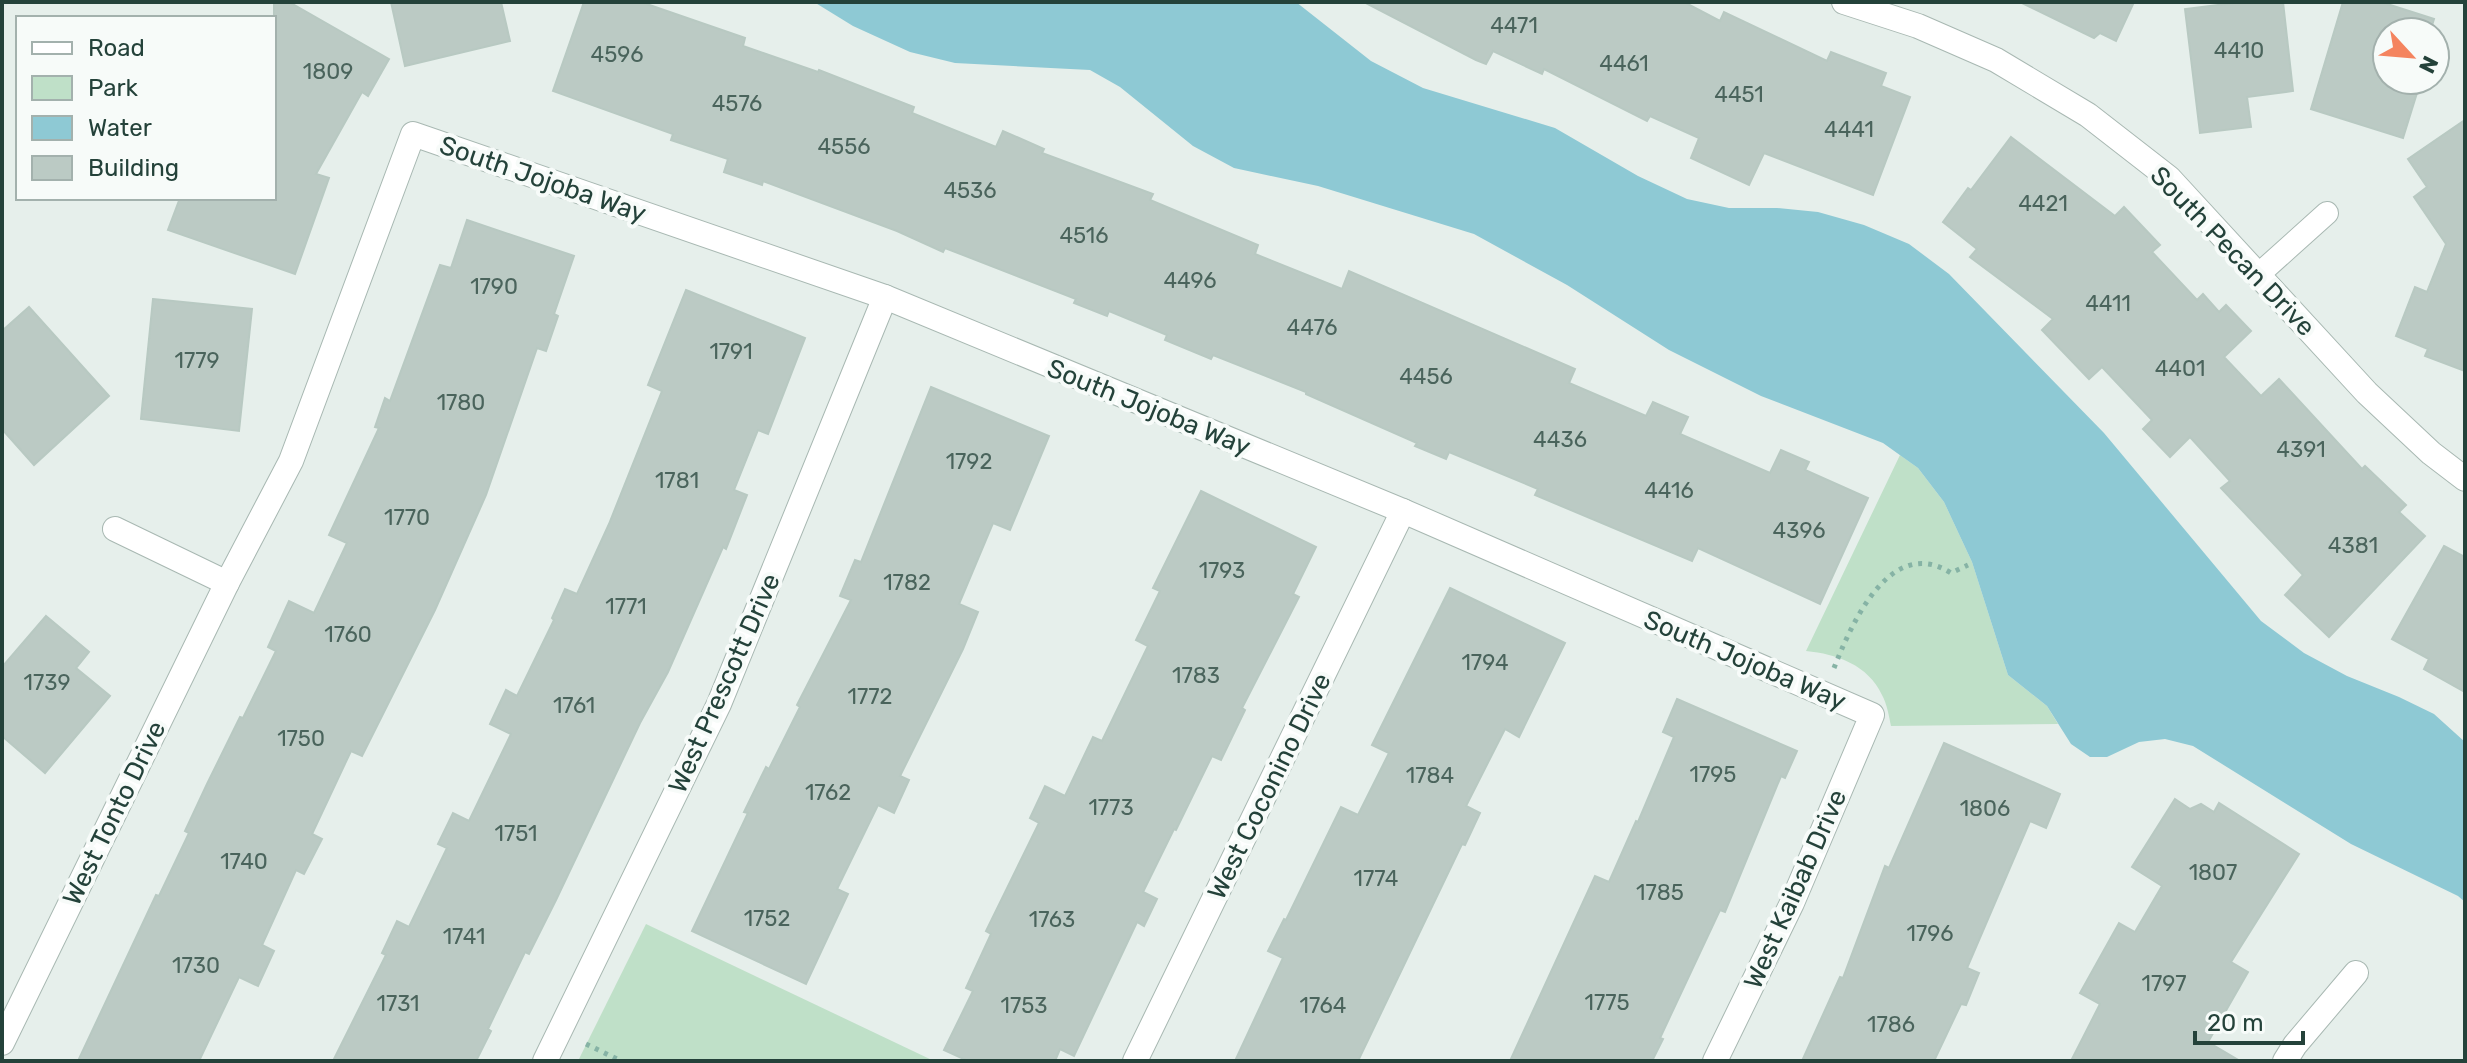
<svg xmlns="http://www.w3.org/2000/svg" width="2467" height="1063" font-family="Rubik,sans-serif">
<rect width="100%" height="100%" fill="#e6efeb"/>
<g fill="#bfe0c8">
<path d="M1900,455l18,13 26,34 28,60 36,113 39,31 11,18 -167,2c-2,-10 -4,-22 -9,-31 -14,-30 -45,-41 -76,-44z"/>
<path d="M646,924l288,137h-356z"/>
</g>
<path fill="#8ec9d4" d="M814,2h482l75,59 52,27 132,40 83,48 49,23 42,9h48l41,4 46,13 45,19 40,30 155,159 157,188 43,32 43,23 52,21 35,17 31,28v160l-7,-6 -107,-52 -158,-98 -28,-7 -26,3 -32,15h-17l-19,-13 -24,-38 -39,-31 -36,-113 -28,-60 -26,-34 -35,-25 -122,-47 -92,-46 -102,-65 -93,-51 -156,-48 -84,-18 -41,-22 -73,-59 -30,-17 -135,-7 -45,-11 -57,-26z"/>
<g fill="#bbcac4" stroke="#b8c9c2" stroke-width="2">
<path d="M274,2h15l100,57 -21,37 -6,-4 -46,82 13,4 -34,96 -127,-44 12,-32h94z"/>
<path d="M391,2h110l9,39 -105,25z"/>
<path d="M584,2h57l104,36 -2,8 75,26 1,-2 95,37 -2,6 84,34 7,-16 41,18 -2,4 111,41 -3,6 108,45 -3,9 87,35 7,-18 226,98 -6,14 77,33 7,-14 35,15 -8,17 90,39 11,-23 28,12 -4,8 63,28 -48,106 -122,-56 -6,13 -157,-66 3,-6 -89,-37 -3,7 -31,-13 2,-3 -111,-49v-2l-93,-37 -2,4 -46,-19 2,-5 -58,-24 -2,5 -33,-13 2,-4 -131,-51 -2,4 -46,-21 -134,-50 -1,4 -38,-13 4,-13 -57,-19 2,-6 -120,-43z"/>
<path d="M1364,2h320l36,19 4,-9 103,49 4,-9 55,21 -5,13 29,11 -37,98 -109,-42 -15,32 -58,-27 8,-20 -49,-22 -3,5 -103,-52 -2,5 -49,-23 -7,13 -10,-4z"/>
<path d="M2020,2h114l-18,39 -16,-8 -6,5z"/>
<path d="M2242,2h41l10,89 -46,6 4,30 -51,6 -15,-124z"/>
<path d="M2343,2h38l53,17 -4,13h-43v48h34l-18,58 -92,-29z"/>
<path d="M2465,120v251l-40,-15 3,-7 -32,-13 19,-49 12,5 19,-48 -32,-47 13,-10 -19,-28z"/>
<path d="M2011,137l104,79 9,-9 36,38 -8,7 45,48 6,-6 16,18 7,-7 25,26 -27,26 37,39 18,-17 83,90 3,-3 41,39 -7,7 26,24 -96,101 -44,-42 18,-20 -82,-87 9,-7 -40,-44 -20,20 -27,-28 9,-9 -50,-53 -13,12 -47,-49 11,-11 -83,-62 7,-8 -34,-27 25,-34 3,2z"/>
<path d="M467,220l107,36 -20,58 4,2 -12,35 -9,-3 -51,147 -51,115 -73,146 -11,-5 -39,83 10,5 -18,35 -8,-4 -34,75 12,6 -16,35 -19,-9 -40,84h-121l78,-166 3,1 30,-63 -4,-2 22,-47 33,-67 3,1 33,-67 -8,-4 21,-46 25,12 33,-70 -18,-8 50,-107 -4,-1 10,-29 5,3 50,-136 11,3z"/>
<path d="M686,290l119,48 -37,96 -10,-4 -24,60 13,5 -21,54 -3,-2 -55,125 -28,51 -84,177 -27,54 -4,-2 -37,77 3,2 -15,30h-143l53,-106 -4,-2 15,-32 12,6 38,-79 -9,-4 15,-31 16,8 42,-87 -21,-10 16,-34 11,6 37,-76 -2,-2 13,-29 12,5 32,-70 53,-133 -14,-6z"/>
<path d="M153,299l99,10 -13,122 -98,-12z"/>
<path d="M29,307l80,89 -75,69 -32,-36v-98z"/>
<path d="M931,387l118,49 -39,94 -17,-7 -34,81 19,8 -15,37 -63,127 9,4 -15,33 -16,-8 -41,84 11,5 -42,90 -114,-53 56,-118 -4,-1 22,-45 3,2 31,-62 -3,-2 54,-105 -11,-4 15,-36 6,2z"/>
<path d="M1201,491l115,56 -23,47 6,3 -57,111 3,2 -24,50 -9,-4 -36,74 -2,-1 -31,63 14,7 -13,27 -7,-4 -63,134 -14,-7 -5,12h-87l-24,-11 29,-59 -7,-3 25,-54 -5,-3 53,-108 -9,-5 15,-32 20,10 28,-59 9,4 46,-95 -12,-6 24,-49 -7,-3z"/>
<path d="M2444,546l21,11v135l-41,-23 5,-10 -37,-20z"/>
<path d="M1450,588l115,55 -46,94 -14,-8 -39,77 14,7 -15,32 -3,-1 -104,217h-123l48,-103 -15,-7 16,-32 2,1 55,-113 17,8 31,-62 -17,-8z"/>
<path d="M46,616l43,36 -13,16 34,28 -65,77 -43,-37v-69z"/>
<path d="M1677,699l120,52 -12,27 -4,-2 -56,136 -5,-2 -60,128 3,1 -11,22h-142l85,-185 14,6 27,-61 2,1 36,-85 -11,-5z"/>
<path d="M1944,743l116,51 -14,34 -16,-7 -63,147 12,5 -13,32 -5,-1 -27,57h-132l38,-84 3,1 42,-112 4,2z"/>
<path d="M2175,799l15,10 11,-5 13,8 5,-9 80,51 -68,108 17,10 -40,70 32,19h-169l29,-57 -20,-11 39,-70 16,9 27,-46 -30,-19z"/>
</g>
<g fill="none" stroke-linecap="round" stroke-linejoin="round">
<defs>
<path id="lane" d="M2258,275l69,-62"/>
<g id="street">
<path d="M1844,2l74,24 78,34 92,55 81,63 198,215 64,60 34,26"/>
<path d="M115,529l112,54"/>
<path d="M2,1043l225,-460 64,-122 122,-327 472,163 518,214 469,204 -80,188 -77,158"/>
<path d="M545,1061l174,-357 166,-407"/>
<path d="M1135,1061l268,-550"/>
<path d="M2285,1061l10,-16 61,-72"/>
</g>
</defs>
<use href="#lane" stroke="#a8b8b2" stroke-width="24"/>
<use href="#street" stroke="#a8b8b2" stroke-width="26"/>
<g stroke="#86b3a5" stroke-width="5" stroke-dasharray="4 6" stroke-linecap="butt">
<path d="M1834,668c17,-43 56,-134 117,-95l17,-8"/>
<path d="M586,1044l35,17"/>
</g>
<use href="#lane" stroke="#fff" stroke-width="22"/>
<use href="#street" stroke="#fff" stroke-width="24"/>
</g>
<g text-anchor="middle" stroke-width="8" stroke-linejoin="round" paint-order="stroke">
<g font-size="22" fill="#4a645c">
<text x="1514" y="33">4471</text>
<text x="2239" y="58">4410</text>
<text x="617" y="62">4596</text>
<text x="1624" y="71">4461</text>
<text x="328" y="79">1809</text>
<text x="1739" y="102">4451</text>
<text x="737" y="111">4576</text>
<text x="1849" y="137">4441</text>
<text x="844" y="154">4556</text>
<text x="970" y="198">4536</text>
<text x="2043" y="211">4421</text>
<text x="1084" y="243">4516</text>
<text x="1190" y="288">4496</text>
<text x="494" y="294">1790</text>
<text x="2108" y="311">4411</text>
<text x="1312" y="335">4476</text>
<text x="731" y="359">1791</text>
<text x="197" y="368">1779</text>
<text x="2180" y="376">4401</text>
<text x="1426" y="384">4456</text>
<text x="461" y="410">1780</text>
<text x="1560" y="447">4436</text>
<text x="2301" y="457">4391</text>
<text x="969" y="469">1792</text>
<text x="677" y="488">1781</text>
<text x="1669" y="498">4416</text>
<text x="407" y="525">1770</text>
<text x="1799" y="538">4396</text>
<text x="2353" y="553">4381</text>
<text x="1222" y="578">1793</text>
<text x="907" y="590">1782</text>
<text x="626" y="614">1771</text>
<text x="348" y="642">1760</text>
<text x="1485" y="670">1794</text>
<text x="1196" y="683">1783</text>
<text x="47" y="690">1739</text>
<text x="870" y="704">1772</text>
<text x="574" y="713">1761</text>
<text x="301" y="746">1750</text>
<text x="1713" y="782">1795</text>
<text x="1430" y="783">1784</text>
<text x="828" y="800">1762</text>
<text x="1111" y="815">1773</text>
<text x="1985" y="816">1806</text>
<text x="516" y="841">1751</text>
<text x="244" y="869">1740</text>
<text x="2213" y="880">1807</text>
<text x="1376" y="886">1774</text>
<text x="1660" y="900">1785</text>
<text x="767" y="926">1752</text>
<text x="1052" y="927">1763</text>
<text x="1930" y="941">1796</text>
<text x="464" y="944">1741</text>
<text x="196" y="973">1730</text>
<text x="2164" y="991">1797</text>
<text x="1607" y="1010">1775</text>
<text x="398" y="1011">1731</text>
<text x="1024" y="1013">1753</text>
<text x="1323" y="1013">1764</text>
<text x="1891" y="1032">1786</text>
</g>
<g font-size="26" fill="#24423a" stroke="#f7fbf9">
<text transform="translate(543 179) rotate(19)" y="9">South Jojoba Way</text>
<text transform="translate(2233 251) rotate(46)" y="9">South Pecan Drive</text>
<text transform="translate(1149 407) rotate(22)" y="9">South Jojoba Way</text>
<text transform="translate(1745 660) rotate(23)" y="9">South Jojoba Way</text>
<text transform="translate(724 683) rotate(-66)" y="9">West Prescott Drive</text>
<text transform="translate(1269 786) rotate(-64)" y="9">West Coconino Drive</text>
<text transform="translate(114 813) rotate(-64)" y="9">West Tonto Drive</text>
<text transform="translate(1795 889) rotate(-66)" y="9">West Kaibab Drive</text>
</g>
</g>
<rect width="2467" height="1063" fill="none" stroke="#24423a" stroke-width="8"/>
<rect x="16" y="16" width="260" height="184" fill="#f7fbf9" stroke="#a3b1ad" stroke-width="2"/>
<rect x="32" y="42" width="40" height="12" fill="#ffffff" stroke="#a3b1ad" stroke-width="2"/>
<text x="88" y="56" font-size="24" fill="#24423a">Road</text>
<rect x="32" y="76" width="40" height="24" fill="#bfe0c8" stroke="#a3b1ad" stroke-width="2"/>
<text x="88" y="96" font-size="24" fill="#24423a">Park</text>
<rect x="32" y="116" width="40" height="24" fill="#8ec9d4" stroke="#a3b1ad" stroke-width="2"/>
<text x="88" y="136" font-size="24" fill="#24423a">Water</text>
<rect x="32" y="156" width="40" height="24" fill="#bbcac4" stroke="#a3b1ad" stroke-width="2"/>
<text x="88" y="176" font-size="24" fill="#24423a">Building</text>
<g transform="translate(2411 56) rotate(116)"><circle r="38" fill="#f7fbf9" stroke="#a3b1ad" stroke-width="2"/>
<path d="M0-6L14 30L0 20L-14 30Z" fill="#f4845f"/>
<text y="-12" font-size="22" font-weight="bold" text-anchor="middle" fill="#24423a">N</text>
</g>
<path d="M2195 1031v12h108v-12" fill="none" stroke="#24423a" stroke-width="4"/>
<text x="2207" y="1031" font-size="24" fill="#24423a" stroke="#f7fbf9" stroke-width="6" paint-order="stroke">20 m</text>
</svg>
